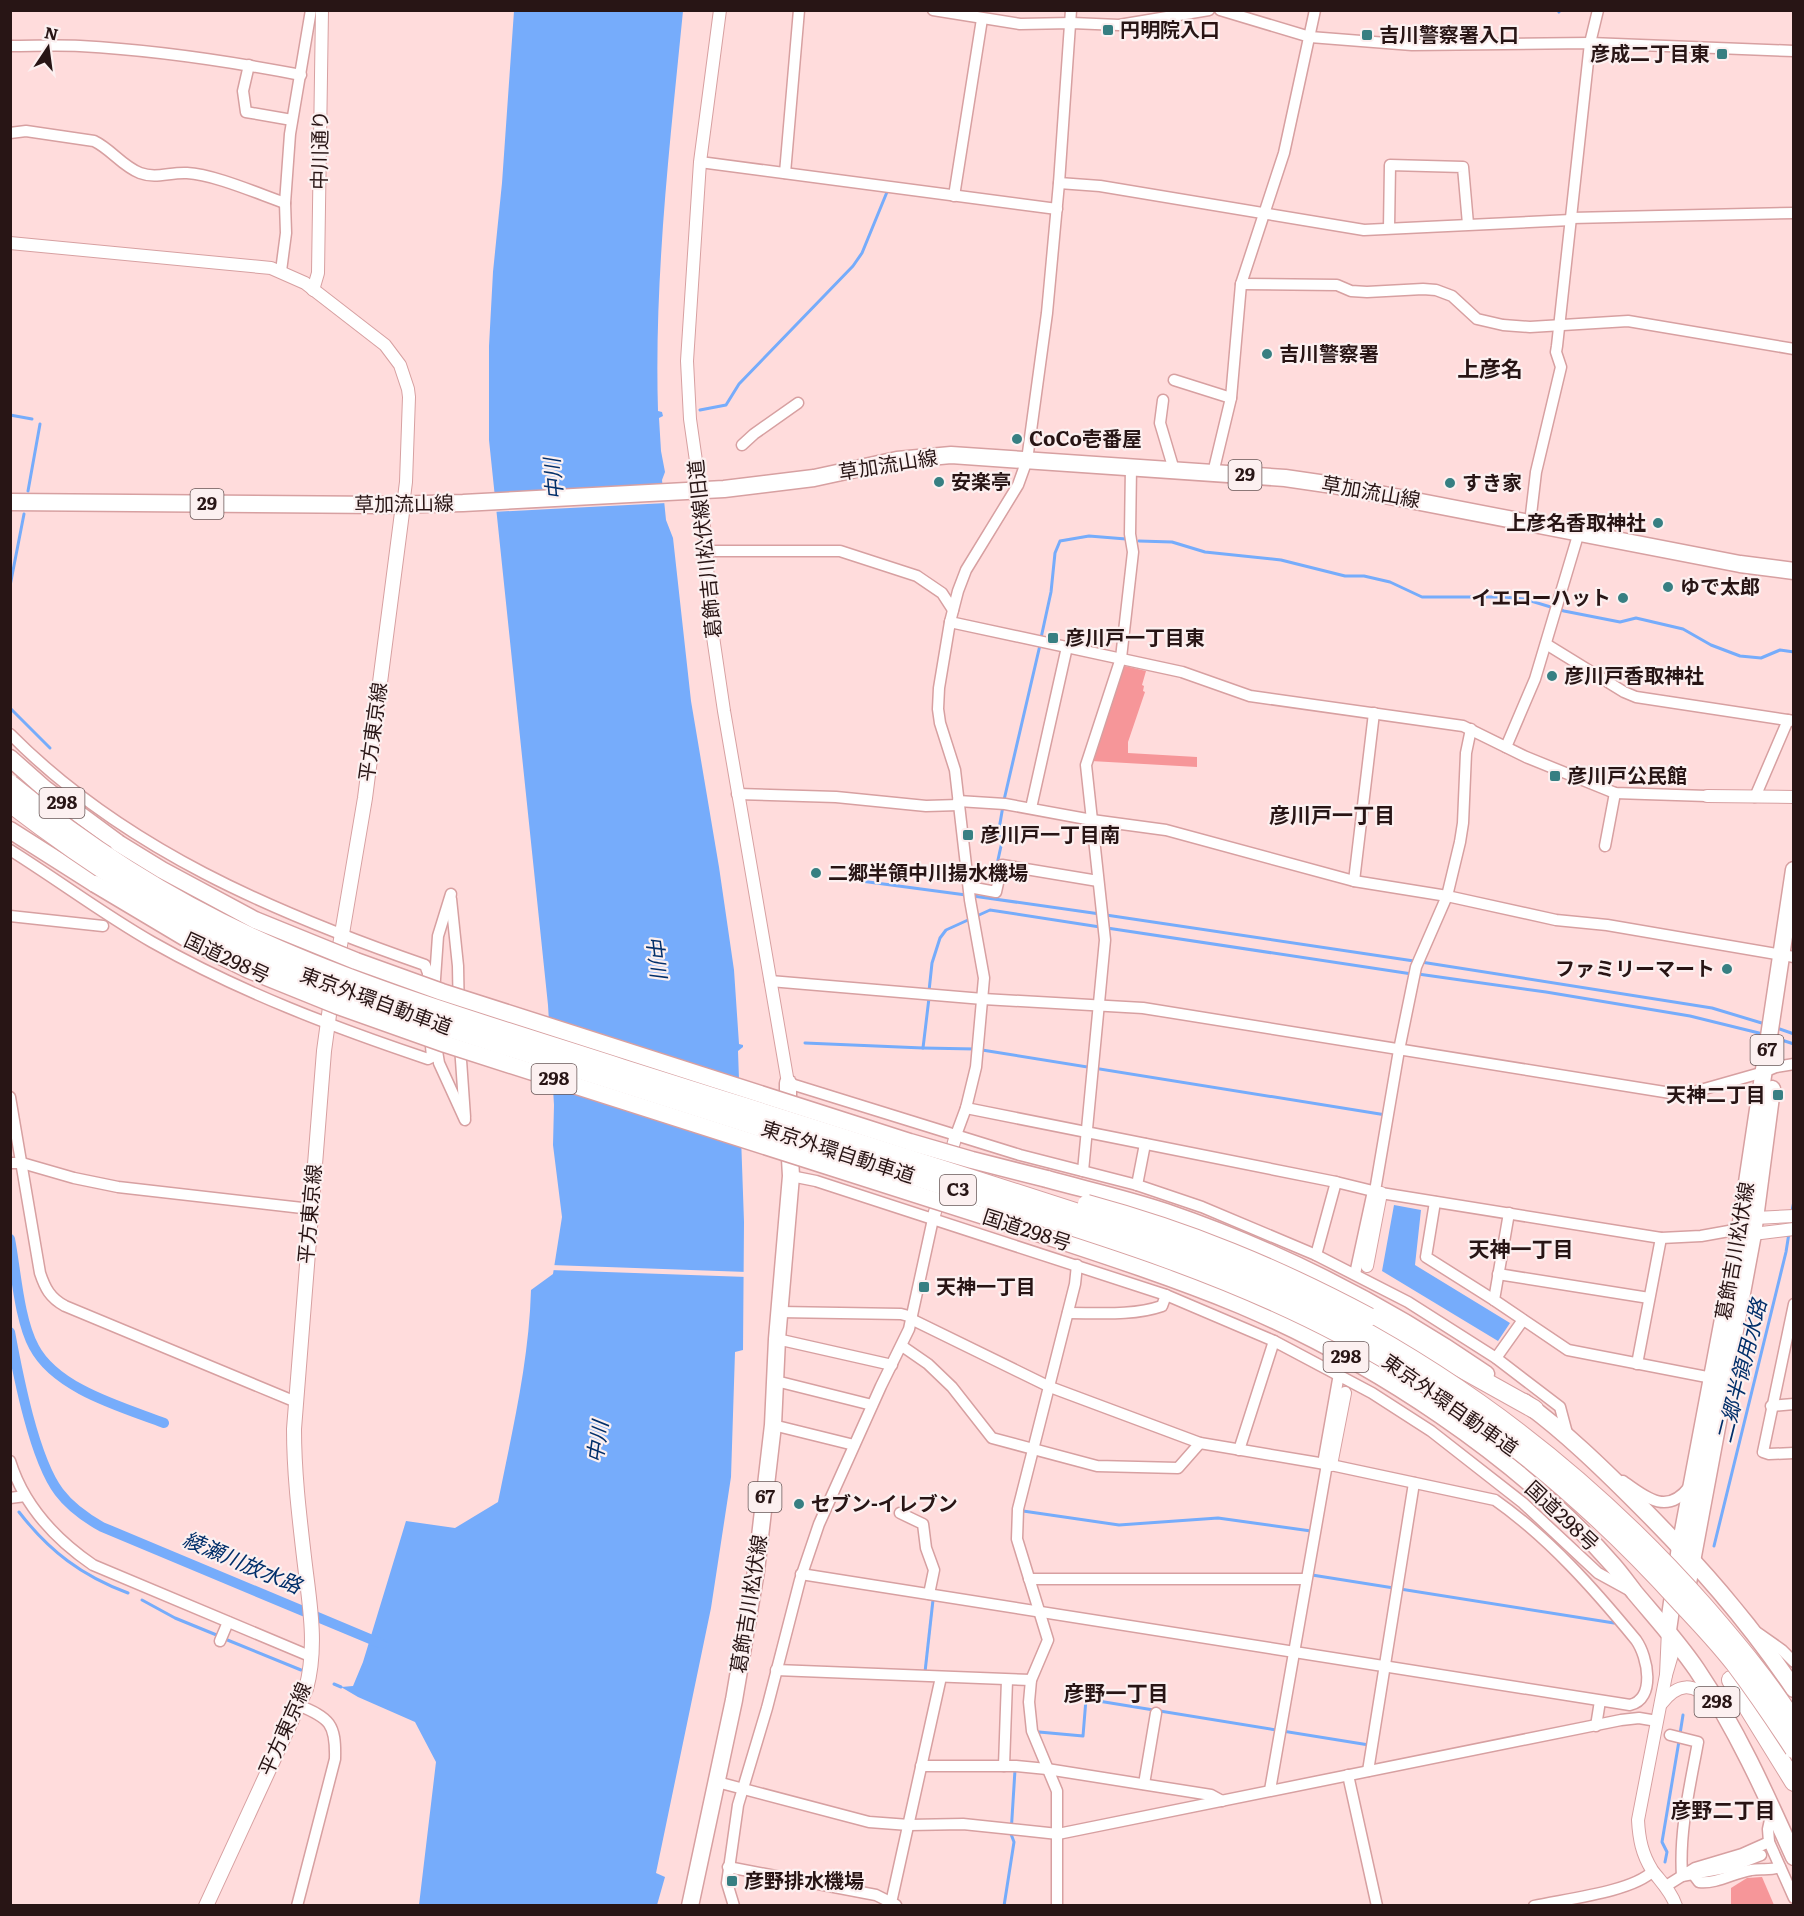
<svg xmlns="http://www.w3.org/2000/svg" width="1804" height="1916" font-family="Literata,'Noto Sans JP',serif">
<rect width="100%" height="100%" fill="#ffdcdc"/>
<g fill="#f69699">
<path d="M1125,666l21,5 -4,14 2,1 -1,5 2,1 -17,50v11l69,4v10l-106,-6 31,-92z"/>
<path d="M1762,1877l12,28h-43v-17l16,-10z"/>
</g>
<g fill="#76acfb">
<path d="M514,11h169c-13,132 -29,267 -25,400l4,1 1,4 -4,2 2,33 4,21 -3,8 4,40 7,18 18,163 28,166 15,103 5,74 4,1v2l-5,4 6,171 -1,128 -8,2 -4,125 -20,131 -55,265 9,4 -8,28h-238l17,-143 -21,-40 -57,-25 -17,-10 12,-1 10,-24 43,-141 49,7 43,-26c14,-70 31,-140 33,-212l22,-16 9,-57 -9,-72 1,-40 -6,-100 -59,-565v-94l4,-74 9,-89z"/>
<path d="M1394,1205l27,5 -6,55 95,58 -12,18 -116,-70z"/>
</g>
<g fill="#ffdcdc">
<path d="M667,500v3l-175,9v-3z"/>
<path d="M551,1265l196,7v5l-197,-7z"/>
</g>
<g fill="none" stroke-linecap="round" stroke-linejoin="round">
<g stroke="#76acfb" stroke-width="3">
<path d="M1558,10l1,2"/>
<path d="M700,410l26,-5 13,-21 114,-118 9,-13 25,-61"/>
<path d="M10,415l22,4"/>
<path d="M28,491l12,-67"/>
<path d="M1139,541l33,1 33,10 76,8 64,16h19l26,6 32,15h82l20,2 40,12 56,11 16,-4 47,11 28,16 29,11 21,2 19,-8 14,2"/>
<path d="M10,586l14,-72"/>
<path d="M1041,638l10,-46 4,-39 5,-12 29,-5 37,3"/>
<path d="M10,708l40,40"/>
<path d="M846,879l120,16"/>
<path d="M992,887l11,-50 -5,-2 6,-35 36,-155"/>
<path d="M973,896l127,18"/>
<path d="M1106,915l308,46"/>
<path d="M1107,928l305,46"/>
<path d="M1421,962l291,46 53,16"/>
<path d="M1418,974l128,18 144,24 73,18"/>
<path d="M929,991l3,-28 8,-25 6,-8 44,-20 110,17"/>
<path d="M1777,1028l17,6"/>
<path d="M1775,1038l19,6"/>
<path d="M805,1043l118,5 6,-50"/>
<path d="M923,1048l52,1"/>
<path d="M982,1050l404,65"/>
<path d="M1792,1211l2,-10"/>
<path d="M1023,1511l96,14 99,-7 93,13"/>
<path d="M19,1512c30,39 63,64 109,81"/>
<path d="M1714,1546l72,-294 3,-19"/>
<path d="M1312,1575l302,48"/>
<path d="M142,1600l33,18 44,18"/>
<path d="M225,1639l76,31"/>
<path d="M925,1672l8,-72"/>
<path d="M334,1684l7,3"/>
<path d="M1038,1734l1,-2 44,4 3,-37 283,46"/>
<path d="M1680,1734l3,-19"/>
<path d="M1665,1862l2,-10 -5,-10 17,-101"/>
<path d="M1004,1906l10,-64 -3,-8 4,-64h2"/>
</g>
<g stroke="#76acfb" stroke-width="10">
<path d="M10,1239c6,31 9,81 24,108 22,42 88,60 130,76"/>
<path d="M10,1332c8,43 24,127 49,160 12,16 27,26 43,35l280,117"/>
</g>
<defs>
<g id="minor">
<path d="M933,10l87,14 52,-1 47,2 90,-15"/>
<path d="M1220,10l90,27 102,8 178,-2 204,8"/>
<path d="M10,46c24,0 47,-1 70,0 74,4 148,15 221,29"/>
<path d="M249,65l-6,26 3,21 46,8"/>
<path d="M10,133l16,-2 68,10c17,8 28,25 46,32 16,6 30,-1 47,0 26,1 72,21 98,30"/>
<path d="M700,162l357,47"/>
<path d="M785,173l14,-163"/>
<path d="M1059,183l41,3 264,44 207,-10"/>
<path d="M954,196l28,-177"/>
<path d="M1571,218l223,-5"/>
<path d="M1389,228l1,-63 73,2 5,57"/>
<path d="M281,271l5,-38 -1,-30 5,-69 21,-124"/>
<path d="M1241,284l96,1 14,6 16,1 56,-3 13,1 16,6 25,23 26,6 27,2 98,-6 166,28"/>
<path d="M1174,380l57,18"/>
<path d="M1163,400l-3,23 14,47"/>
<path d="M742,445l12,-11 44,-31"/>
<path d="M1213,473l18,-75 10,-114 43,-131 31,-143"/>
<path d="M1530,523l6,-51 25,-105 -5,-15 1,-6 33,-303 8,-33"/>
<path d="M705,551h135l77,25 25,17 11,17"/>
<path d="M950,622l232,50 68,24 213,30 63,31 89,36 92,3"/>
<path d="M1546,644l78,48 12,5 158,24"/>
<path d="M10,734c114,115 265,179 415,231l3,8v37"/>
<path d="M1506,747l29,-68 44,-147"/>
<path d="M737,794l99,3 90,9 33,-1"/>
<path d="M1755,797l33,-77"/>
<path d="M958,801l47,3 87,16 74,10 188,51 93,15 109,24 51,5 187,32"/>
<path d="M1031,808l36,-161"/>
<path d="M1605,846l10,-53"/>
<path d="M10,850c48,30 93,64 142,92 88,50 181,85 276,117l4,-2 -2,-22"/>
<path d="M1354,881l20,-168"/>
<path d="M969,887l27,5 6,-27 96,16"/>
<path d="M451,899l7,67 1,55"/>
<path d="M10,916l93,10"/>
<path d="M770,981l213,18 160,9 540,87 81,-23 12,-5 18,-3"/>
<path d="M434,993l4,-57 13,-42"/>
<path d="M436,1045l3,18 26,57"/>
<path d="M460,1046l5,71"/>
<path d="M788,1083l232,72 117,30 65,22 114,48 92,47 88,56 64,49 8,30"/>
<path d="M10,1097l30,176c5,15 10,25 25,33l231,96"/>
<path d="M966,1108l370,74 45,11 280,45 40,-2 39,-7"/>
<path d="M956,1135l10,-27 10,-41 8,-89 -14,-78 -15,-130 -15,-47 -2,-14 1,-21 11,-66 8,-31 8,-21 52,-85 9,-25 20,-147 12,-130 12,-173"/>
<path d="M10,1163h12l52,15 44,9 193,22"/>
<path d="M1083,1171l22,-231 -19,-175 35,-107 12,-106 -3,-18 1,-67"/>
<path d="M791,1176l25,5 350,114 108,46 98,52 59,38 92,72 75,70 31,17"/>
<path d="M1137,1185l8,-41"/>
<path d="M1375,1191l24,-141 17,-83 31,-71 13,-54 3,-19 3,-70 5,-24"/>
<path d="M1435,1202l-9,55 68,43"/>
<path d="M1509,1213l-15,87 74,50 144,28"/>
<path d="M1316,1255l20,-73"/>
<path d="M1355,1274l18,-83"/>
<path d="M1498,1274l151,24"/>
<path d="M1794,1304l-31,148 6,2 25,-1"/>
<path d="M779,1312l122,2 11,3"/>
<path d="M1068,1313c31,0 65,3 94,-7l4,-11"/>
<path d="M777,1339l115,26"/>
<path d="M902,1346l26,18 24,23 40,51 105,28 81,2 22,-25"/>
<path d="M1496,1358l27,-38"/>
<path d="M1637,1364l24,-126"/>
<path d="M776,1381l96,24"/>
<path d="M1771,1406l23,-2"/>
<path d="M773,1425l81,20"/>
<path d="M1239,1450l35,-109"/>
<path d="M10,1461c14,45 45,78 83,104l219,92"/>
<path d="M1323,1464l16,-90"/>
<path d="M1623,1481c22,16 44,35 66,6"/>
<path d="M10,1498l15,-2"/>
<path d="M900,1513l23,11 3,24 8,22 -5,24"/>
<path d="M801,1574l829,131c26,-6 18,-48 6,-65 -42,-51 -87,-102 -141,-140l-164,-35 -131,-22 -150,-56 -139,-68"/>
<path d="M1029,1579h277"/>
<path d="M1758,1633l24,17 12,12"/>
<path d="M220,1641l8,-19"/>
<path d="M776,1670l255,10"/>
<path d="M1596,1726l4,-25"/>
<path d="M1670,1735l28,7c-8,44 -19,89 -16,134l13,-8 47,-14 27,-12"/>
<path d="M921,1766h95l31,3 164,26 11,6"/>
<path d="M1004,1766l3,-86"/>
<path d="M1368,1771l46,-288"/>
<path d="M1348,1775l29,131"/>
<path d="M717,1782l152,40 40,3 54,-1 95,10 563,-114 18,-2 18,3"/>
<path d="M1144,1784l12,-71"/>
<path d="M1270,1790l57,-326"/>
<path d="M1772,1811l-4,18 1,13 25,56"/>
<path d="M728,1867l148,28 20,10"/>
<path d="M1693,1874l6,8c18,2 34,-9 52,-12 10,-2 19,1 29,-3"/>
<path d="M1666,1886l16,-10 48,-9 31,-12"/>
<path d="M891,1903l50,-226"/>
<path d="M297,1906l38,-147c1,-35 -5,-41 -37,-54"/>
<path d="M734,1906l-7,-23 11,-78 29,-97 33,-128 19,-56 62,-138 28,-57 24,-110"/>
<path d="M1057,1906v-115l-25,-60 -3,-29 2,-22 17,-40 -31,-101 1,-30 57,-225 2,-19"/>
<path d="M1534,1906c31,-7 98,-14 119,-35"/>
</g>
<g id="tertiary">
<path d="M720,10l-20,152 -13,199 3,58 12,84 10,127 12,81 64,372"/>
<path d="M10,243l261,25 34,15 80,62 15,20 8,24 1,8 -3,85 -3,23"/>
<path d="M313,290l5,-17 4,-263"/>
<path d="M1707,796l87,1"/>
<path d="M949,1160l7,-25"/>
<path d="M933,1219l7,-25"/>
<path d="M1751,1221l4,-3 39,-2"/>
<path d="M1747,1232l6,2 41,-5"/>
<path d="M1367,1266l14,-73"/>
<path d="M1331,1465l14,-72"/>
<path d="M1668,1630l-2,45 10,-34"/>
<path d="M1666,1675l-28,145c1,19 4,34 14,50 9,12 19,21 24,36"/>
<path d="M1662,1703c16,-20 31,-21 49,-2"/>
</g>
<g id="secondary">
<path d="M337,963l28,-165 38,-293"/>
<path d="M206,1906l100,-217c12,-44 3,-88 -2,-132 -5,-43 -10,-85 -10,-128l30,-378 8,-58"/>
</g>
<g id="primary">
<path d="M10,502l375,3 78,-2 261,-14 90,-11 83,-18 54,-5 334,23 48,7 407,79 54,7"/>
<path d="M788,1083v32"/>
<path d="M1685,1599l68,-365 19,-145"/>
<path d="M1668,1630l12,-83 60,-318 54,-359"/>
<path d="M690,1906l44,-206 22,-129 17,-146 4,-86 14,-163 -2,-35"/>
</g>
<g id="trunk">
<path d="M10,758l35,31 73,54"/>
<path d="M10,830l85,54"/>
<path d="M1047,1179c40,11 80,20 119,33 114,39 221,94 320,162"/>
<path d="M1031,1231c70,23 141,46 209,74 132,56 278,151 373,260 8,9 15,19 22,28 21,25 43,49 62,77 39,58 68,122 97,187"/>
<path d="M1524,1402c41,30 77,65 113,101 60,60 109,115 157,186"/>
</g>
<g id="motorway">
<path d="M1369,1317l165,92"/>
<path d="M1731,1680l63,102"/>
</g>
</defs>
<use href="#minor" stroke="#d7a0a1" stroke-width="13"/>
<use href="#tertiary" stroke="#d7a0a1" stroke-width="14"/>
<use href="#secondary" stroke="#d7a0a1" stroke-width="16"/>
<use href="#primary" stroke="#d7a0a1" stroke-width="19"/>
<use href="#trunk" stroke="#d7a0a1" stroke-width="19"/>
<use href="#motorway" stroke="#d7a0a1" stroke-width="20"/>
<use href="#minor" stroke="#fff" stroke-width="10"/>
<use href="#tertiary" stroke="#fff" stroke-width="12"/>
<use href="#secondary" stroke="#fff" stroke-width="14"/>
<use href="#primary" stroke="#fff" stroke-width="16"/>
<use href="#trunk" stroke="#fff" stroke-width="16"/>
<use href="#motorway" stroke="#fff" stroke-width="18"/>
<defs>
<g id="trunk-bridge">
<path d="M118,843l44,27 93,50 101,41 86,31 468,150 62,18 75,19"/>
<path d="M95,884l99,59 55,27 89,36 107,38 586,187"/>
</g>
<g id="motorway-bridge">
<path d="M10,784c81,67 174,125 270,166 111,48 227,81 341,118 171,54 342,107 512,163 73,27 145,54 213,90 136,73 257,170 359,286 32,37 63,74 89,115"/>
<path d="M10,803c77,59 158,112 246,153 100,46 208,76 312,110 132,42 263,84 395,126 128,40 258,79 377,142 128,67 243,161 340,268 19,20 38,40 55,62 21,28 40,56 59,85"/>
<path d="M1087,1204c103,28 188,63 282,113"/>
</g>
</defs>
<use href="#trunk-bridge" stroke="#d7a0a1" stroke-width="19" stroke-linecap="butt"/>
<use href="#motorway-bridge" stroke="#d7a0a1" stroke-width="20" stroke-linecap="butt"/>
<use href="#trunk-bridge" stroke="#fff" stroke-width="16"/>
<use href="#motorway-bridge" stroke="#fff" stroke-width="18"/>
</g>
<g fill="#377f82" stroke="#fcf0f0" stroke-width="2">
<rect x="1102" y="24" width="12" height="12" rx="3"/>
<rect x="1361" y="29" width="12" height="12" rx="3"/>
<rect x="1716" y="48" width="12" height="12" rx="3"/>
<circle cx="1267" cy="354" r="6"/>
<circle cx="1017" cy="439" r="6"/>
<circle cx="939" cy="482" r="6"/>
<circle cx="1450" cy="483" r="6"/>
<circle cx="1658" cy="523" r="6"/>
<circle cx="1668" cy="587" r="6"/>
<circle cx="1623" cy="598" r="6"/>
<rect x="1047" y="632" width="12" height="12" rx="3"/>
<circle cx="1552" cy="676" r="6"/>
<rect x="1549" y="770" width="12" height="12" rx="3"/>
<rect x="962" y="829" width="12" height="12" rx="3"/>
<circle cx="816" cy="873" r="6"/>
<circle cx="1727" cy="969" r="6"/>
<rect x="1772" y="1089" width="12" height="12" rx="3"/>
<rect x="918" y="1281" width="12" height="12" rx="3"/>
<circle cx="799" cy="1504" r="6"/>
<rect x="726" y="1875" width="12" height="12" rx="3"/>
</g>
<g text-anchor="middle" stroke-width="4.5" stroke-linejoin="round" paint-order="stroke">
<g fill="#fcf0f0" stroke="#685757" stroke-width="1.5">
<rect x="1228.5" y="460" width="33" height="30" rx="4.5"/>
<rect x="190.5" y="489" width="33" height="30" rx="4.5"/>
<rect x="39.5" y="788" width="45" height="30" rx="4.5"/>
<rect x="1750.5" y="1035" width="33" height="30" rx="4.5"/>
<rect x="531.5" y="1064" width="45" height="30" rx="4.5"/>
<rect x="940" y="1175" width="36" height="30" rx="4.5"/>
<rect x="1323.5" y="1342" width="45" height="30" rx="4.5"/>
<rect x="748.5" y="1482" width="33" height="30" rx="4.5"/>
<rect x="1694.5" y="1687" width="45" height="30" rx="4.5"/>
</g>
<g font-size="18" font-weight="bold" fill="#281515">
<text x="1245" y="481">29</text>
<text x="207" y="510">29</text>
<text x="62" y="809">298</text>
<text x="1767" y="1056">67</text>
<text x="554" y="1085">298</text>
<text x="958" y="1196">C3</text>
<text x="1346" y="1363">298</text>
<text x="765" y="1503">67</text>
<text x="1717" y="1708">298</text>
</g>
<g font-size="20" font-weight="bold" fill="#281515" stroke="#fcf0f0" text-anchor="start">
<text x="1120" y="37">円明院入口</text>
<text x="1379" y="42">吉川警察署入口</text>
<text x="1710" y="61" text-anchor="end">彦成二丁目東</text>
<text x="1279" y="361">吉川警察署</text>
<text x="1029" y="446">CoCo壱番屋</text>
<text x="951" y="489">安楽亭</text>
<text x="1462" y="490">すき家</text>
<text x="1646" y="530" text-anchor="end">上彦名香取神社</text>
<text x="1680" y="594">ゆで太郎</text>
<text x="1611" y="605" text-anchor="end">イエローハット</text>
<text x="1065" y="645">彦川戸一丁目東</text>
<text x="1564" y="683">彦川戸香取神社</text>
<text x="1567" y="783">彦川戸公民館</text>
<text x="980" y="842">彦川戸一丁目南</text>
<text x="828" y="880">二郷半領中川揚水機場</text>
<text x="1715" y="976" text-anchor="end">ファミリーマート</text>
<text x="1766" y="1102" text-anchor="end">天神二丁目</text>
<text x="936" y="1294">天神一丁目</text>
<text x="811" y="1511">セブン-イレブン</text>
<text x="744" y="1888">彦野排水機場</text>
</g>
<g font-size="20" fill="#281515" stroke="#fcf0f0">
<text transform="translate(320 150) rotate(-89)" y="7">中川通り</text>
<text transform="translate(888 465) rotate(-9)" y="7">草加流山線</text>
<text transform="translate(1371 492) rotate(10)" y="7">草加流山線</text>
<text transform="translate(404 504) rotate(-1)" y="7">草加流山線</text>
<text transform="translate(705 549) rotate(-96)" y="7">葛飾吉川松伏線旧道</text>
<text transform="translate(373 732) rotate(-82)" y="7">平方東京線</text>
<text transform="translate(227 958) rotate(25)" y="7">国道298号</text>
<text transform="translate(376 1001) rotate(20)" y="7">東京外環自動車道</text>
<text transform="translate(838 1152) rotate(18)" y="7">東京外環自動車道</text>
<text transform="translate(310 1214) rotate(-85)" y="7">平方東京線</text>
<text transform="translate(1027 1230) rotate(18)" y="7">国道298号</text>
<text transform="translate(1735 1251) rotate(-80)" y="7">葛飾吉川松伏線</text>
<text transform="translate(1450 1405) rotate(35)" y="7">東京外環自動車道</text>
<text transform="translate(1562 1516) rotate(43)" y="7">国道298号</text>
<text transform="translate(749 1604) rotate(-81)" y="7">葛飾吉川松伏線</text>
<text transform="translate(285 1729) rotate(-66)" y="7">平方東京線</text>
</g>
<g font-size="21" font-style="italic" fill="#022f6a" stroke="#fcf0f0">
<text transform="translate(554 479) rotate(-95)" y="7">中川</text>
<text transform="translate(656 957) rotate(83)" y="7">中川</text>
<text transform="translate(1742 1371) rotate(-76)" y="7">二郷半領用水路</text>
<text transform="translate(598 1442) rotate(-82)" y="7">中川</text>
<text transform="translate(242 1563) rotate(23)" y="7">綾瀬川放水路</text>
</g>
<g font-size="21" font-weight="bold" fill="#281515" stroke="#fcf0f0">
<text x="1332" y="823">彦川戸一丁目</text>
<text x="1521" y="1257">天神一丁目</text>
<text x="1116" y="1701">彦野一丁目</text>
<text x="1723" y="1818">彦野二丁目</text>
</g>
<g font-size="22" font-weight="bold" fill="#281515" stroke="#fcf0f0">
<text x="1490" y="377">上彦名</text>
</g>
</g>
<rect width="1804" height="1916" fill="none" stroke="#281515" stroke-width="24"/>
<g transform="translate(48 48) rotate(13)" stroke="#fcf0f0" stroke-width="4.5" paint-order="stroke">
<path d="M0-4.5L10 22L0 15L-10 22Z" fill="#281515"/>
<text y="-9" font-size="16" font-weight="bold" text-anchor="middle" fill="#281515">N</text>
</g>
</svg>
